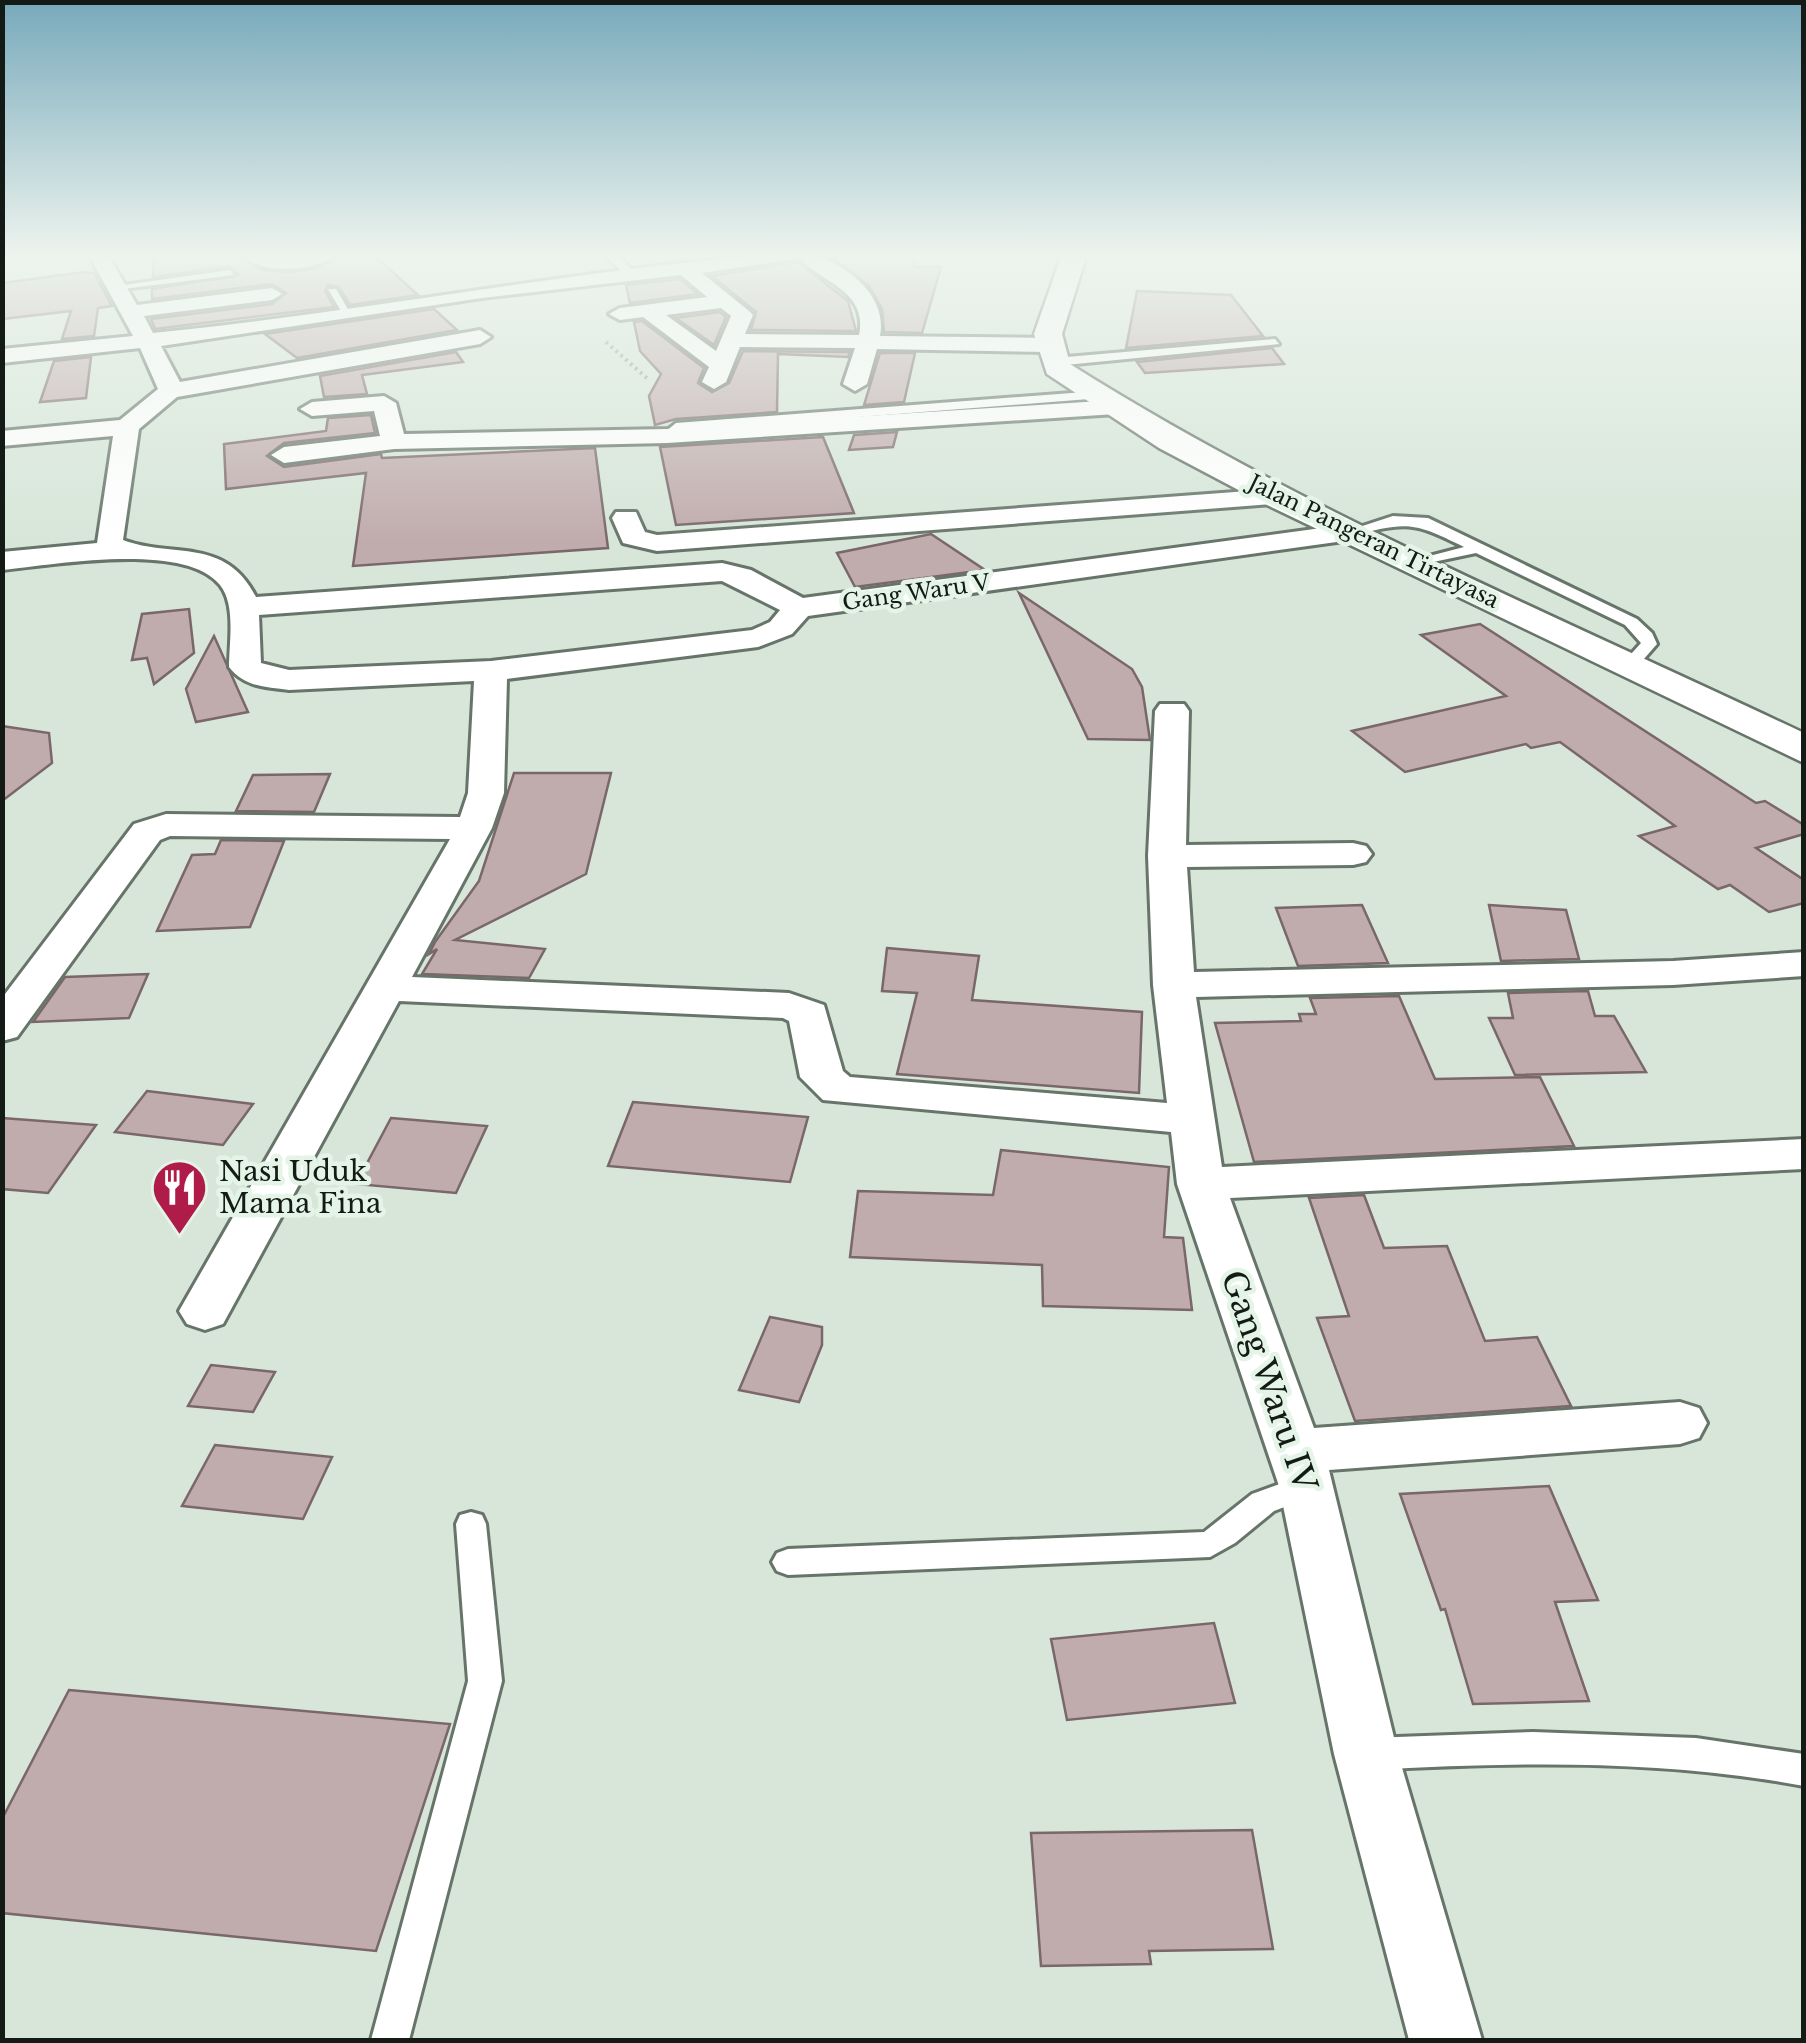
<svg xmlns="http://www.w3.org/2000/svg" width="1806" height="2043" font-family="'Libre Baskerville',serif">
<rect width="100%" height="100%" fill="#d7e6d9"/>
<g fill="#c0abad" stroke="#7a6769" stroke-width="2.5">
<path d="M153,257h88l21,13 26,2 27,-3 22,-12h39l42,38 -68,10 -11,-18 -11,-2 -3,6 9,16 -179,22 -4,-10 121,-15 14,-11 -14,-9 -120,15v-10l86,-14 -9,-9 -76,11z"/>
<path d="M831,257h83v10h27l-19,66 -38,-1 -2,-23 -13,-23z"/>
<path d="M798,262l50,39 8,30 -105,-1 5,-18 -44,-36z"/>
<path d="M84,272l10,1 18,33 -14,2 -4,28 -32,3 9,-28 -69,8v-36z"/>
<path d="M680,279l18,15 -68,9 -4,-18z"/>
<path d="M1137,291l94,4 32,41 -137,12z"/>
<path d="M434,309l23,21 -160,28 -32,-24z"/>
<path d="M720,312l6,5 -12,28 -38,-27z"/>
<path d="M642,321l62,47 -6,15 14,9 17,-9 14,-32 107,1 -2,5 -70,-3 -1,58 -101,7 -21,6 -6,-29 12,-22 -21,-23 -6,-29z"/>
<path d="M1272,348l12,16 -139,9 -8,-11z"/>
<path d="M456,352l7,10 -101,13 5,19 -43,3 -4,-21z"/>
<path d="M880,353h35l-11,49 -40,3z"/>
<path d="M91,357l-5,41 -46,4 14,-41z"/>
<path d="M371,415l4,18 -91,10 -17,13 17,11 97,-13 1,4 213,-10 13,100 -255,18 13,-93 -140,16 -2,-45 102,-13 2,-13z"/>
<path d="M897,432l-4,15 -44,3 5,-15z"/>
<path d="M823,437l31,76 -178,12 -16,-78z"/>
<path d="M931,534l54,36 -130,17 -18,-34z"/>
<path d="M1019,593l113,76 10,18 8,53 -62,-1z"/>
<path d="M189,609l5,44 -40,31 -7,-26 -15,2 10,-46z"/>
<path d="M1480,624l276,179 9,-2 39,24v9l-48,14 48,32v23l-35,9 -39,-27 -12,4 -79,-53 36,-10 -115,-84 -29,6 -5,-4 -121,28 -53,-41 154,-35 -85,-61z"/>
<path d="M214,636l34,76 -52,10 -10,-33z"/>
<path d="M2,726l47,7 3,30 -50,38z"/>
<path d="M514,773h97l-25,101 -131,66 90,9 -16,29 -107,-4 15,-25 -8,5 6,-12 44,-61z"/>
<path d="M330,774l-16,38 -78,-1 17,-36z"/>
<path d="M221,840l63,1 -34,86 -93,4 35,-76 23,-1z"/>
<path d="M1362,905l26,58 -90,3 -22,-58z"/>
<path d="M1489,905l77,5 13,49 -78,2z"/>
<path d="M887,948l92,8 -7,44 170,12 -3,81 -242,-19 20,-81 -35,-2z"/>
<path d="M148,974l-19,44 -96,4 32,-45z"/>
<path d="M1588,991l7,25h19l32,56 -131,3 -26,-57h24l-5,-25z"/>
<path d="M1399,996l36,83 105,-2 34,69 -320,16 -39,-139 86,-2 -2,-7h17l-6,-16z"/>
<path d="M147,1091l106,13 -30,41 -108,-13z"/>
<path d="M633,1102l175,15 -18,65 -182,-16z"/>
<path d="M2,1118l94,7 -48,68 -46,-4z"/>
<path d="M391,1118l96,8 -31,67 -100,-9z"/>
<path d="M1001,1150l168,17 -5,70 19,1 9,72 -149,-4 -1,-41 -192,-8 8,-66 135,4z"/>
<path d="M1364,1195l20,53 63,-2 38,95 52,-4 34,69 -216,15 -38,-103 32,-2 -40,-118z"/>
<path d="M770,1317l52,10v18l-23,57 -60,-12z"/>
<path d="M211,1365l64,7 -22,40 -65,-6z"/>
<path d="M215,1445l117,12 -29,62 -121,-13z"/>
<path d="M1549,1486l49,114 -43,2 34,99 -116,3 -28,-95 -4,1 -41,-116z"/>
<path d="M1214,1623l21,80 -168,17 -16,-81z"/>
<path d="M69,1690l381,34 -74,227 -374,-38v-94z"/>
<path d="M1252,1830l21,119 -124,2 2,13 -110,2 -10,-133z"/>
</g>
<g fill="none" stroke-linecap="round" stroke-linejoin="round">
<defs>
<g id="lane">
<path d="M607,257h12l18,18 -9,2z"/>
<path d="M230,270l4,5 -119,15 -5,-3z"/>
<path d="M328,289h8l13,22h-8z"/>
<path d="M1275,339l4,5 -224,22 -6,-4 6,-4z"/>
<path d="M1098,391l4,1v6l-422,33 -13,9 -7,-4 16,-13z"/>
<path d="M1393,516l35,2 209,101 15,14 5,11 -21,24h-12l-2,-4 19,-21 -16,-18 -149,-72 -62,13v-6l50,-13c-52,-26 -57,-25 -113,-11l-7,-4z"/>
<path d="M1307,1474l11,4 4,8 -4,8 -44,17 -39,32 -25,14 -422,18 -11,-4 -5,-9 5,-9 11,-4 416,-17 48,-38z"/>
<path d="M471,1512l11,3 4,9 16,157 -93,359h-38l97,-359 -12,-157 4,-9z"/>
<path d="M1533,1732l163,6 108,16v32c-145,-27 -288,-24 -434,-16l-12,-5 -5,-11 5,-11 12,-5z"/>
</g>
<g id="street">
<path d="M90,257h19l28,48 135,-17 10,6 -10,6 -128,16 9,17c171,-17 341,-48 511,-68 31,-3 134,-16 159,-7 32,13 64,42 57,78l170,2 11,7 -11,7 -173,-3 -10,35 -12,7 -12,-7 12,-36 -115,-1 -14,35 -12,7 -12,-7 7,-15 -66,-50 -23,3 -11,-6 11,-6 87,-11 -26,-22 -199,23 -321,48 19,36 300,-52 11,7 -11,7 -303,53 -38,32 -16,111c50,19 102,-4 133,57l466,-34 29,7 52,28 548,-74 14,8 -14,8 -543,76 -16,18 -34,13 -251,32 -3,114 -12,35 -80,149 377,16 35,12 19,66 7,6 317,26 -14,-118 -5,-129 7,-145 5,-7h24l5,7 -3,134 167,-2 13,3 6,8 -6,8 -13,3 -166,2 7,105 479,-11 131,-9v24l-131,9 -477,12 26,170 582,-28v30l-574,29 84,230 366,-26 19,6 8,15 -8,15 -19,6 -351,26 69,284 84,286h-73l-75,-286 -55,-268 -102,-302 -6,-52 -348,-32 -23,-23 -11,-56 -6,-3 -384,-17 -176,323 -18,6 -18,-6 -8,-13 271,-472 -280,-3 -10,4 -143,197 -15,4v-43l132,-174 32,-10 294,3 8,-24 6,-112 -185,9c-23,-3 -45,-3 -60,-23 0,-25 7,-62 -9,-82 -35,-44 -168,-20 -218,-15v-18l95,-9 16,-107 -111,10v-15l118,-11 38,-31 -18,-41 -138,15v-14l131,-13zM799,258c26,26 69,34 60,77l-114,-1 8,-19 -4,-4 -47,-38zM721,308l10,8 -15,35 -50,-36zM722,581l58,29 -10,12 -18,8 -261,31 -202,9 -28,-7 -2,-48z"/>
<path d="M245,257h88c-19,14 -71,17 -88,0z"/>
<path d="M384,396l12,7 8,31 263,-5 449,-29 12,7 -12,7 -449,29 -273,6 -110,14 -13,-8 13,-8 96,-11 -6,-25 -62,5 -12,-7 12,-7z"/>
<path d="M1277,489l13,8 -4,6 -629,48 -34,-8 -11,-25 4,-6h20l9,20 12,3z"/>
</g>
<path id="primary" d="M1061,257h25l-24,77 8,30c231,146 487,252 734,369v30l-539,-259 -106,-56 -112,-74 -13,-40z"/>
</defs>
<use href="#lane" stroke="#667469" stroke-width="6"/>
<use href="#street" stroke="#667469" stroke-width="6"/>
<use href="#primary" stroke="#667469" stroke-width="5"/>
<path stroke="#939f95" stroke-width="4" stroke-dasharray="2.5 4" stroke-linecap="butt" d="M606,342l43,38"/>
<use href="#lane" fill="#fff" fill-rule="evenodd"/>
<use href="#street" fill="#fff" fill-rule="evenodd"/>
<use href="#primary" fill="#fff" fill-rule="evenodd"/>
</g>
<linearGradient id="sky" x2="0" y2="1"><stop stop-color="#77a9bb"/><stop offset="0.47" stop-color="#edf4ee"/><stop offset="1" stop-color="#edf4ee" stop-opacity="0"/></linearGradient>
<rect width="1806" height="543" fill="url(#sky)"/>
<defs>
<symbol id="restaurant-pin" viewBox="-11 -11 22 30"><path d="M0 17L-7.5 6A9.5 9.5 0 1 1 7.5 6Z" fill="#af1c49" stroke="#e4f4e6"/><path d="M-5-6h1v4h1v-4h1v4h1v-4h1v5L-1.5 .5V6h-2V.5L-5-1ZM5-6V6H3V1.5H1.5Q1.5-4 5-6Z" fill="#fff"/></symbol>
</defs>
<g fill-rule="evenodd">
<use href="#restaurant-pin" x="148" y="1156" width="63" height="86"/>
</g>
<g text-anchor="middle" stroke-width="9" stroke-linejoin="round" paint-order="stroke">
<g font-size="22" fill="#141a15" stroke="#e4f4e6">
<text transform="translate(1374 541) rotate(26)" y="8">Jalan Pangeran Tirtayasa</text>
<text transform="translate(916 592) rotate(-8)" y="8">Gang Waru V</text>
</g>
<g font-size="28" fill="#141a15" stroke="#e4f4e6" text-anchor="start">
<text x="219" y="1181">Nasi Uduk<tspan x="219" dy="32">Mama Fina</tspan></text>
</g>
<g font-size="32" fill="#141a15" stroke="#e4f4e6">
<text transform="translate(1269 1381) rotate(71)" y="11">Gang Waru IV</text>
</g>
</g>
<rect width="1806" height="2043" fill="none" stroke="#141a15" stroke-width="10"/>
</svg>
